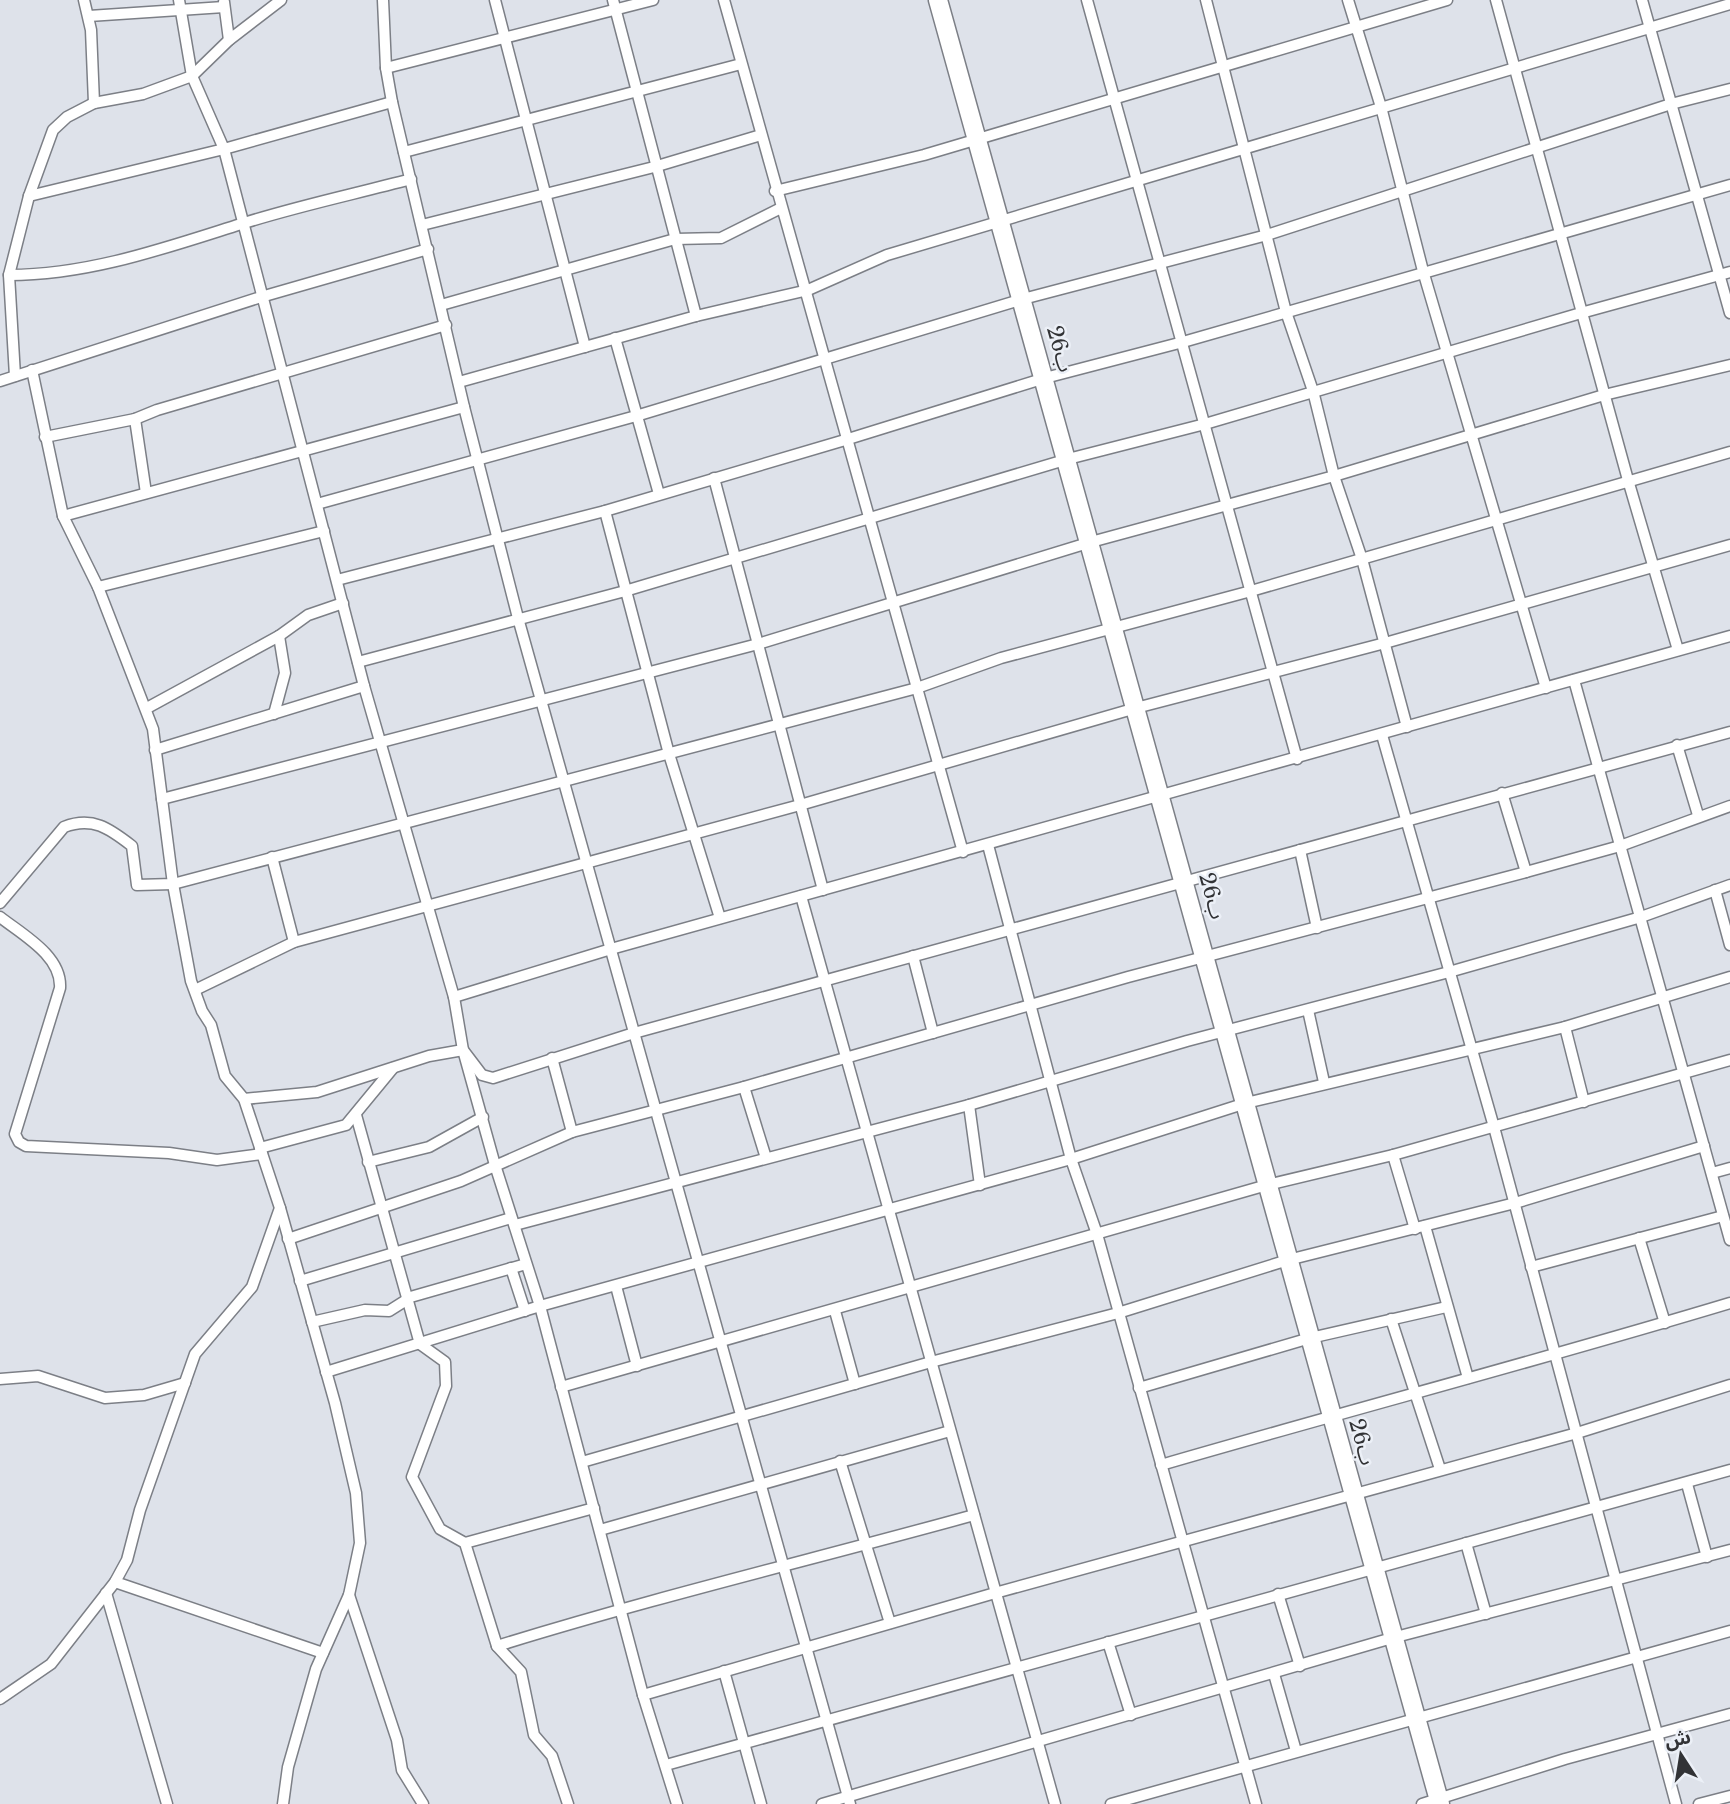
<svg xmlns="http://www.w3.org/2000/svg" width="1730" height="1804" font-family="'Libre Baskerville','Noto Sans Arabic',serif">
<rect width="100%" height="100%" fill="#dee2ea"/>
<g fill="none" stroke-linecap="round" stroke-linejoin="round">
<defs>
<g id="street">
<path d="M84,0l7,30 3,73"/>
<path d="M179,0l13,76 32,73 140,537 90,311 9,53 32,115 45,141 103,389 34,109"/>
<path d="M383,0l3,68 6,34 72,305 54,211 332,1186"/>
<path d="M495,0l90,347"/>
<path d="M613,0l83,316"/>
<path d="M724,0l239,852"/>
<path d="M1087,0l210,759"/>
<path d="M1206,0l80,312 27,79 21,85 28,83 45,168"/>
<path d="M1348,0l33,107 42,164 123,417"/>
<path d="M1496,0l132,480 50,170"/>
<path d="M1642,0l88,313"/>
<path d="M224,2l5,38"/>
<path d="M89,16l135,-9"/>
<path d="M386,68l267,-68"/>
<path d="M404,152l337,-88"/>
<path d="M775,191l149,-36 523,-155"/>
<path d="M29,196l195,-47 168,-47"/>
<path d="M422,225l232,-58 107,-32"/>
<path d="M9,275c80,0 156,-27 232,-51 56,-18 114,-30 170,-45"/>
<path d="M441,305l234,-66 46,-1 60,-30"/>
<path d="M615,338l44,156"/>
<path d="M15,376l-6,-101 20,-79 24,-66 14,-13 27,-14 49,-9 49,-18 37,-36 52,-40"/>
<path d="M0,381l261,-84 167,-48"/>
<path d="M459,382l237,-66 112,-26 79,-35 843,-251"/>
<path d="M135,419l11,74"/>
<path d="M45,437l90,-18 22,-9 289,-85"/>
<path d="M714,478l109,412"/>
<path d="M317,504l319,-88 387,-117 244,-64 404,-131 59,-15"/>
<path d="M605,511l64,243 51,164"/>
<path d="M63,516l401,-109"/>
<path d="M337,580l268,-69 240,-71 200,-62 138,-36 547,-157"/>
<path d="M98,587l226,-56"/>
<path d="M358,662l267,-71 443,-132 137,-35 376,-111 149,-41"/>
<path d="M1574,680l156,560"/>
<path d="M147,708l132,-72 29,-21 35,-12"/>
<path d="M274,714l11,-41 -6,-37"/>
<path d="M1382,735l112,392 182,677"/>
<path d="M1677,745l21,70"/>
<path d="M155,750l209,-64"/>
<path d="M1502,793l24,79"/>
<path d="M162,799l596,-155 333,-102 243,-66 270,-81 126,-30"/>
<path d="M988,845l83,314 26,75 159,570"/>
<path d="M1300,850l17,78"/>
<path d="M272,857l22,85"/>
<path d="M1715,890l15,55"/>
<path d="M801,896l254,908"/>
<path d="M0,903l64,-76c28,-11 45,1 68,19l5,39 36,-1 744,-196 84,-30 250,-67 479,-139"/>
<path d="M0,917c23,18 62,39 60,71l-45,146 4,8 7,4 143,7 48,7 45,-6"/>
<path d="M913,956l20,77"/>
<path d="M195,990l99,-48 506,-137 336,-97 249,-65 345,-98"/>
<path d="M454,997l157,-48 1119,-313"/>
<path d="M1308,1010l16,72"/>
<path d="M1565,1027l19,75"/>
<path d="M552,1058l20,74"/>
<path d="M744,1087l22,71"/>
<path d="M244,1099l73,-7 112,-36 34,-6 19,25 11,3 141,-45 1096,-301"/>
<path d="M969,1105l11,80"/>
<path d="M356,1115l64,229 25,18 1,24 -34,91 28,52 25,14 32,103 24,26 13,63 18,21 16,48"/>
<path d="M260,1148l86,-23 47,-57"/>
<path d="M1393,1155l22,74"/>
<path d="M368,1162l61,-15 54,-30"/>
<path d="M1712,1173l18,-5"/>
<path d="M280,1208l55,195 21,90 4,50 -11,52 -33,74 -28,98 -5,37"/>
<path d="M515,1225l454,-120 218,-64 262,-69 192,-55 89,-32"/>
<path d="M1425,1226l43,152"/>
<path d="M1639,1238l26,85"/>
<path d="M288,1239l173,-58 111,-49 172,-45 384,-110 398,-105 94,-26 110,-40"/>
<path d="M1531,1267l192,-51"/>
<path d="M511,1268l14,43"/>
<path d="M300,1281l211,-63"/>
<path d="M616,1286l21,80"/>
<path d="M407,1298l119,-34"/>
<path d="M835,1311l20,73"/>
<path d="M1391,1319l49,150"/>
<path d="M312,1322l53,-12 24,1 19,-12"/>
<path d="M326,1372l214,-66 531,-147 175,-56 319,-76 165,-50"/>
<path d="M0,1379l38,-3 67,22 39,-3 41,-12"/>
<path d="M561,1387l706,-202 126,-30 337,-95"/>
<path d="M1139,1388l171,-50 136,-31"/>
<path d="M840,1461l50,162"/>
<path d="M582,1462l349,-100 187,-49 170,-53 227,-57 189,-57"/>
<path d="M1161,1465c189,-55 380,-105 569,-162"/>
<path d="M1687,1484l20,73"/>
<path d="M600,1530l350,-99"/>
<path d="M465,1543l129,-35"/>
<path d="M1466,1543l20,71"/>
<path d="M115,1582l208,71"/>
<path d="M106,1593l61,211"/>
<path d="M1278,1594l22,72"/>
<path d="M349,1595l48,145 5,30 21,34"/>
<path d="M1108,1642l23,73"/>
<path d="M497,1646c158,-49 318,-87 477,-131"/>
<path d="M724,1671l37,133"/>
<path d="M1274,1674l22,77"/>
<path d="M643,1695l352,-102 582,-160 153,-48"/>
<path d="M0,1699l51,-35 64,-82 12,-22 13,-50 55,-156 57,-67 28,-79 -36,-109 -19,-23 -14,-51 -9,-14 -11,-30 -18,-97 -20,-155 -55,-142 -35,-71 -31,-146"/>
<path d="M666,1765l1064,-295"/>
<path d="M822,1804l570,-166 338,-88"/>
<path d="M1111,1804l619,-173"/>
<path d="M1422,1804l143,-45 165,-45"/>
<path d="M1699,1804l31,-8"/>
</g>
<path id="highway" d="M938,0l502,1804"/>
</defs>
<use href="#street" stroke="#7c7f86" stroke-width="13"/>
<use href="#highway" stroke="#7c7f86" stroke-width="21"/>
<use href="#street" stroke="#fff" stroke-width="10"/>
<use href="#highway" stroke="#fff" stroke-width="18"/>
</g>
<g text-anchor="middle" stroke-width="5" stroke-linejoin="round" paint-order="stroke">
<g font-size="21" fill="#323336" stroke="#ecf0f7">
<text transform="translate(1060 349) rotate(74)" y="7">26ب</text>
<text transform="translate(1212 896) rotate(75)" y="7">26ب</text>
<text transform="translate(1362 1442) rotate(75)" y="7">26ب</text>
</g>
</g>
<g transform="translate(1681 1755) rotate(348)" stroke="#ecf0f7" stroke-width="5" paint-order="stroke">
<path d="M0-5L12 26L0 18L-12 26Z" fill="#323336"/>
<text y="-10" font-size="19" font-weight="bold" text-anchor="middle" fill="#323336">ش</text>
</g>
</svg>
